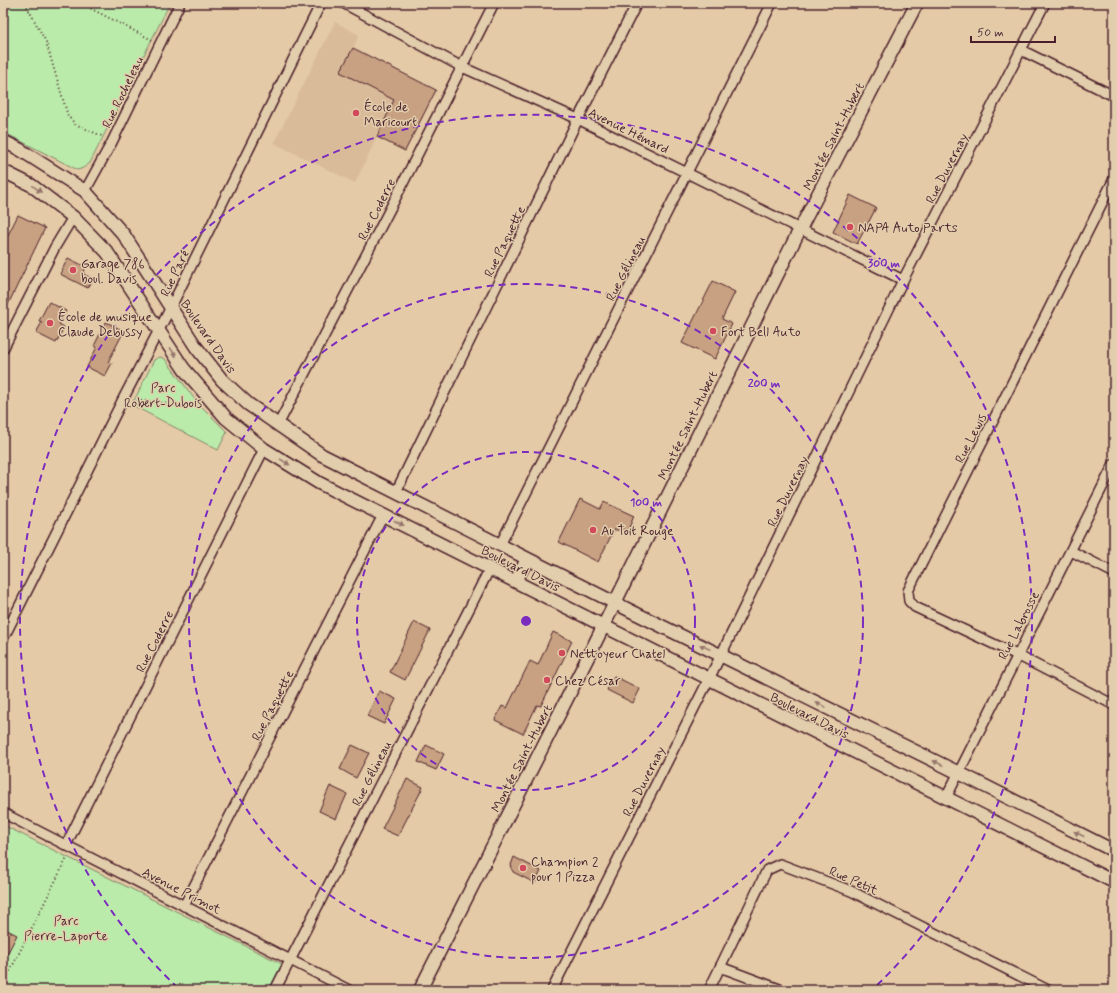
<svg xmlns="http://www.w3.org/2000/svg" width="1117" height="993" font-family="Mynerve,sans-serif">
<rect width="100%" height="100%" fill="#e4caa6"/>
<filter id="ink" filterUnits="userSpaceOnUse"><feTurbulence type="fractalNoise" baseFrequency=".025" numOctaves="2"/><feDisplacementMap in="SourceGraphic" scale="8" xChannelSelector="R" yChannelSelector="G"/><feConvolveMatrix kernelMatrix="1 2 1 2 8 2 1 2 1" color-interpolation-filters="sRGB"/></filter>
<g filter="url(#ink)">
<path fill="#d9bb99" d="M335,22l24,13 -6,13 83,42 -31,61 -28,-14 -22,46 -81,-40z"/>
<g fill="#baebaa" stroke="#82856a">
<path d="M3,3h167l-80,160 -7,5 -5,2 -75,-38z"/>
<path d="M160,357l5,2 31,42 31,31 -9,18 -86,-45 22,-45z"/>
<path d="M3,825l279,139 -13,26h-266z"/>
</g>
<g fill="#c8a182" stroke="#4a1f2b">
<path d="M353,48l83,42 -31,61 -28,-14 17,-37 -54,-28z"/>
<path d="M850,195l26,13 -19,36 -24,-12z"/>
<path d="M18,215l27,13 -42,87v-70z"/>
<path d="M68,258l18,9 -3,7 10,5 -5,9 -28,-14z"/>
<path d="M713,281l22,11 -13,27 10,5 -17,35 -33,-16z"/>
<path d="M49,302l17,9 -7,13 5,3 -8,16 -20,-10 6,-11 -3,-1z"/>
<path d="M106,322l18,9 -16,31 4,1 -7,13 -18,-9 10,-20 -3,-1z"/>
<path d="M580,499l20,10 4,-7 30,14 -6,14h-14l-16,32 -39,-20z"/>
<path d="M414,622l16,8 -25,50 -15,-8z"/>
<path d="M553,632l19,9 -31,65 -4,-1 -14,29 -28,-14 7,-14 5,2 23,-47 8,4z"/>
<path d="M614,676l26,13 -7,14 -26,-13z"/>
<path d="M379,691l17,8 -12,25 -17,-8z"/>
<path d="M352,745l17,8 -13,25 -16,-9z"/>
<path d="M426,745l18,9 -8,16 -18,-8z"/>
<path d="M407,779l16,8 -25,49 -16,-7z"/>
<path d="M330,786l17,8 -11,25 -17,-8z"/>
<path d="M514,857l27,14 -6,12 -22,-11 -2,-7z"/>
<path d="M3,928l14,7 -14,27z"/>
</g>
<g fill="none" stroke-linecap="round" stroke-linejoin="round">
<defs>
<g id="street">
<path d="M343,3l119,64 116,52 325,161"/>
<path d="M1021,50l93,46"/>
<path d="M1114,179l-206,412 1,10 6,6 102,48 97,50"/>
<path d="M85,191l27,-49 68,-139"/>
<path d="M3,349l52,-102 18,-30"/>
<path d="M278,425l114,-220 102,-202"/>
<path d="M396,492l182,-373 59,-116"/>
<path d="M500,545l272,-542"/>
<path d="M1071,551l43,22"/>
<path d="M3,639l119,-238 49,-94 150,-304"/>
<path d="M946,798l168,-334"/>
<path d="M3,813l346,177"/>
<path d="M66,845l198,-396"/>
<path d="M184,906l199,-391"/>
<path d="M720,967l62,23"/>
<path d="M275,990l215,-422"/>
<path d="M552,990l169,-335 182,-375 142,-277"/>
<path d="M709,990l58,-120 13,-6 71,27 197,99"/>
</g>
<g id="secondary">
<path d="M3,141l16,8 66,42 39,44 72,112 26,33 26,24 74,51 311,157 326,161 155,78"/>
<path d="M3,171l28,14 42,32 34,35 77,117 42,49 38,31 55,34 795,399"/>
<path d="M516,581l11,-22"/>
<path d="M420,990l175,-347 205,-414 117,-226"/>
</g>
</defs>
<use href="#street" stroke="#4a1f2b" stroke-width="12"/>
<use href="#secondary" stroke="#4a1f2b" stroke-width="15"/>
<g stroke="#4a1f2b" stroke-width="2" stroke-dasharray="1 3" stroke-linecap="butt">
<path d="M25,3l21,39 22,74 7,8 29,13"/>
<path d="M80,3l72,37"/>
<path d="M133,401h16l33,5 16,-3"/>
<path d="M3,985l3,-6"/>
<path d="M9,990l-3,-11 61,-121"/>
</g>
<use href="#street" stroke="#e2ceac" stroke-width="9"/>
<use href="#secondary" stroke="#e2ceac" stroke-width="12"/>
</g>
<defs><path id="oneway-solid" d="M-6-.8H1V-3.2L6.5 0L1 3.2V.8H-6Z"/></defs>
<g fill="#96766c">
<use href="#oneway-solid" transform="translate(37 189) rotate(38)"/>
<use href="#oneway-solid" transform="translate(173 352) rotate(57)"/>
<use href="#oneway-solid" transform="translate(285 462) rotate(32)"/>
<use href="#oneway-solid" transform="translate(399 523) rotate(27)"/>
<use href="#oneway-solid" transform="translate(705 647) rotate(-154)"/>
<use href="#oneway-solid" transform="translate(821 705) rotate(-154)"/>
<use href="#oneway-solid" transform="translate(938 763) rotate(-154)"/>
<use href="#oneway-solid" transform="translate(1079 834) rotate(-153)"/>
</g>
</g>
<g fill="none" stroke="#7b2cbf" stroke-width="2" stroke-dasharray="7 5">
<circle cx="526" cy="621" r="169"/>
<circle cx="526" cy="621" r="337"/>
<path d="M178 988A506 506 0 1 1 874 988"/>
</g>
<g fill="#d1495b" stroke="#e2ceac" stroke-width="1.5">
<circle cx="356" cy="113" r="4"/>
<circle cx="850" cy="227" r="4"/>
<circle cx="73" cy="270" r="4"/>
<circle cx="50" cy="323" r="4"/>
<circle cx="713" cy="331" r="4"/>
<circle cx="593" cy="530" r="4"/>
<circle cx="562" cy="653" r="4"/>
<circle cx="547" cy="680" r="4"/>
<circle cx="523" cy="868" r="4"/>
</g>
<g text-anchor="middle" stroke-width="3" stroke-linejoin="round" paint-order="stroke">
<g font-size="13" fill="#4a1f2b" stroke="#e2ceac">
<text transform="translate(122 92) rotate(-64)" y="5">Rue Rocheleau</text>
<text transform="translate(629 130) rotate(26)" y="5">Avenue Hémard</text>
<text transform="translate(833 136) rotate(-63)" y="5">Montée Saint-Hubert</text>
<text transform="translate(946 168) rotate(-63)" y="5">Rue Duvernay</text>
<text transform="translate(376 209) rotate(-63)" y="5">Rue Coderre</text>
<text transform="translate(504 241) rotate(-64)" y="5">Rue Paquette</text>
<text transform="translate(625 268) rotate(-63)" y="5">Rue Gélineau</text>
<text transform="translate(174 273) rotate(-64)" y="5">Rue Paré</text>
<text transform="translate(209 336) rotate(55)" y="5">Boulevard Davis</text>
<text transform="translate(687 425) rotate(-64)" y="5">Montée Saint-Hubert</text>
<text transform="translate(970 438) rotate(-63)" y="5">Rue Lewis</text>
<text transform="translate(787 491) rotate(-64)" y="5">Rue Duvernay</text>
<text transform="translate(521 568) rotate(27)" y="5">Boulevard Davis</text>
<text transform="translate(1018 625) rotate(-63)" y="5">Rue Labrosse</text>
<text transform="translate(154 641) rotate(-63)" y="5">Rue Coderre</text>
<text transform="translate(272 705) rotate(-63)" y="5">Rue Paquette</text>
<text transform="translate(810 715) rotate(27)" y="5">Boulevard Davis</text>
<text transform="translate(521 758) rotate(-63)" y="5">Montée Saint-Hubert</text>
<text transform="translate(371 773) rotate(-63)" y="5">Rue Gélineau</text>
<text transform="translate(643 781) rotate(-63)" y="5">Rue Duvernay</text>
<text transform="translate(854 880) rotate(24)" y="5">Rue Petit</text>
<text transform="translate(182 890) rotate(27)" y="5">Avenue Primot</text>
</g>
<g font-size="13" fill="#4a1f2b" stroke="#e2ceac" text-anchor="start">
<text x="364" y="111">École de<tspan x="364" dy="15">Maricourt</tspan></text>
<text x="858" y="232">NAPA Auto Parts</text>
<text x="81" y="268">Garage 786<tspan x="81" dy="15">boul. Davis</tspan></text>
<text x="58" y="321">École de musique<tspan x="58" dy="15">Claude Debussy</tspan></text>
<text x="721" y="336">Fort Bell Auto</text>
<text x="601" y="535">Au Toit Rouge</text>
<text x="570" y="658">Nettoyeur Chatel</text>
<text x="555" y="685">Chez César</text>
<text x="531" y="866">Champion 2<tspan x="531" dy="15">pour 1 Pizza</tspan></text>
</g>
<g font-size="13" fill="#553338" stroke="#e2ceac">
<text x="163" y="392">Parc<tspan x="163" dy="15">Robert-Dubois</tspan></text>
<text x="66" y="925">Parc<tspan x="66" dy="15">Pierre-Laporte</tspan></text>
</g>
</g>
<circle cx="526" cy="621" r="6" fill="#7b2cbf" stroke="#e2ceac" stroke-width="2"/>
<g font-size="12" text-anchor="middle" font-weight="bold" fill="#7b2cbf" stroke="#e2ceac" stroke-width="3" stroke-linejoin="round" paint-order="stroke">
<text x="884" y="267">300 m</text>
<text x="764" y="387">200 m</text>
<text x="646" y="506">100 m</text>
</g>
<rect width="1117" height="993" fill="none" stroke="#e2ceac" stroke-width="16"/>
<rect x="8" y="8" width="1101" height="977" fill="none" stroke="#4a1f2b" stroke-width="1.5" filter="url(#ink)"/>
<path d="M971 36v6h84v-6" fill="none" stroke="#4a1f2b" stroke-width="2"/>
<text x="977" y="36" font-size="12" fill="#4a1f2b" stroke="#e2ceac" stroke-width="3" paint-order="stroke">50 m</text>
</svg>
